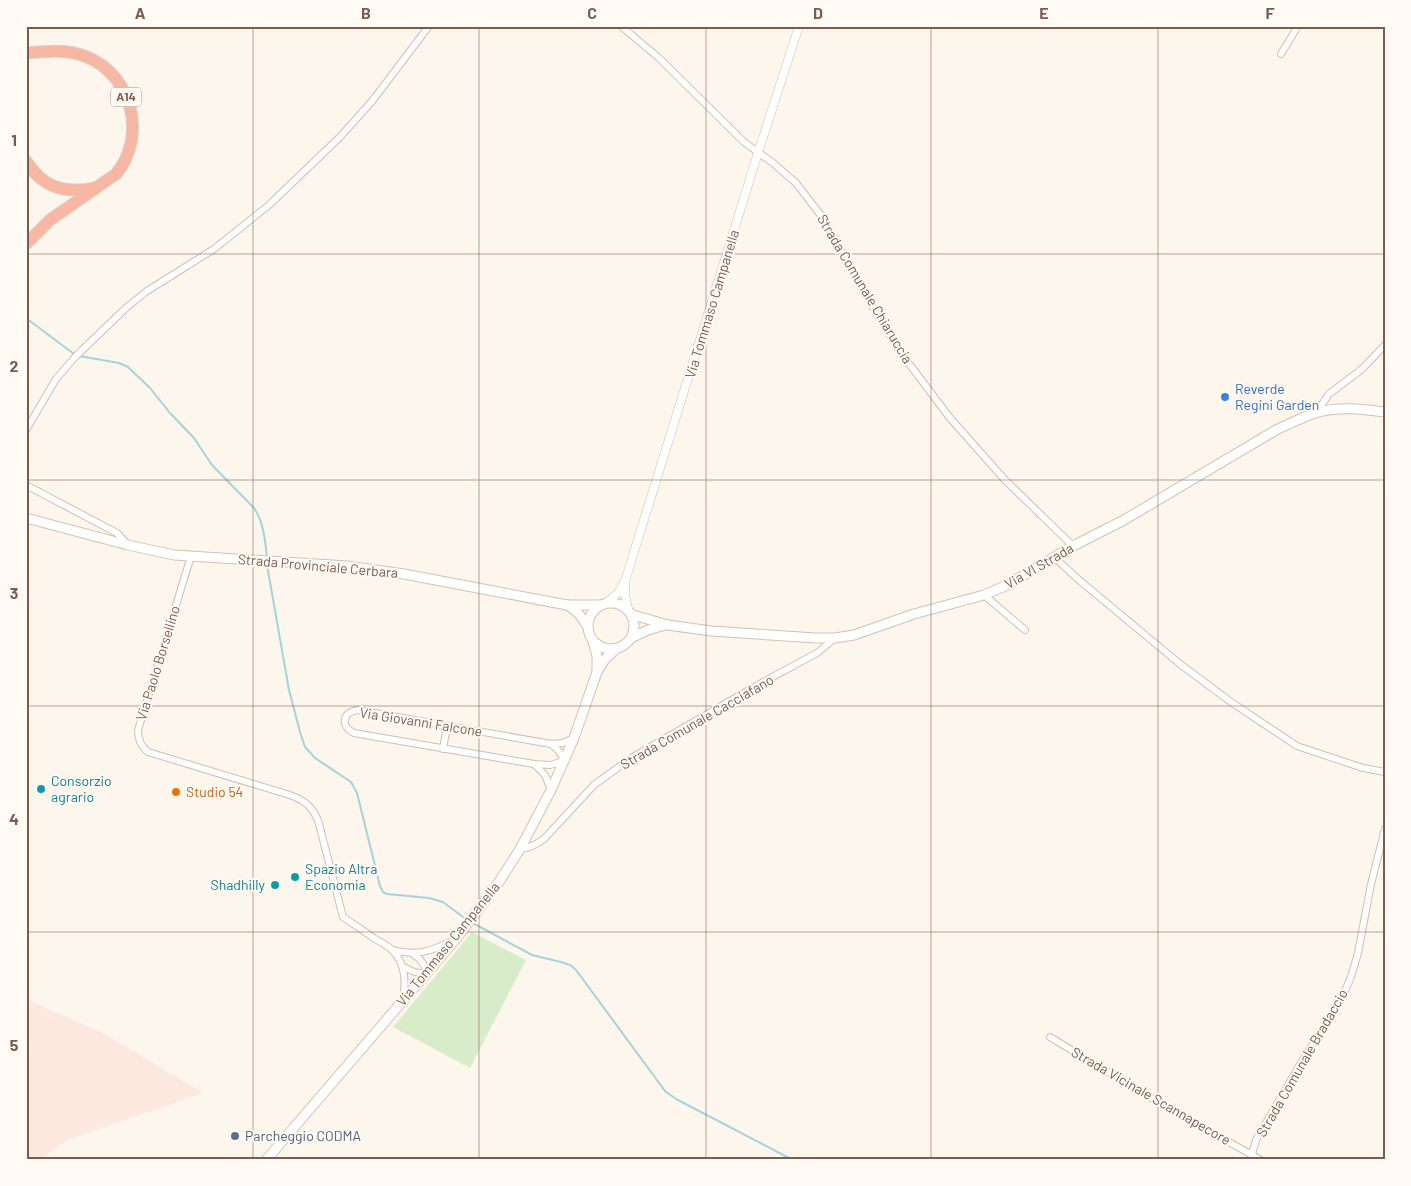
<svg xmlns="http://www.w3.org/2000/svg" width="1411" height="1186" font-family="Barlow,sans-serif">
<rect width="100%" height="100%" fill="#fdf6ec"/>
<path fill="#fde8e0" d="M26,999l79,35 98,59 -136,47 -27,20h-14z"/>
<path fill="#d8ecc9" d="M472,932l54,28 -56,108 -77,-41z"/>
<g fill="none" stroke-linecap="round" stroke-linejoin="round">
<g stroke="#a5d3da" stroke-width="2">
<path d="M26,318l48,36"/>
<path d="M79,356l40,7 9,4 22,21 20,25 24,25 18,27 42,43c10,15 11,32 13,50"/>
<path d="M267,565l22,125 11,42 5,15 10,11 36,24 6,11 23,93 3,6 4,2 42,4 14,4 24,18"/>
<path d="M471,922l61,33 29,7 9,3 6,5 89,121 11,8 117,61"/>
</g>
<defs>
<g id="minor">
<path d="M621,26l38,32 85,84 29,21 23,20 27,35 39,71 36,60 52,69 55,62 68,66"/>
<path d="M1281,54l17,-28"/>
<path d="M1316,413l13,-19 33,-25 23,-24"/>
<path d="M26,430l30,-51 19,-22 52,-50 20,-16 67,-42 55,-44 71,-68 33,-37 56,-74"/>
<path d="M26,485l91,48 11,12"/>
<path d="M191,556l-53,174c0,9 2,16 10,22l142,43c16,6 21,11 28,25l25,97c11,7 22,15 32,22 6,3 12,6 17,11 14,13 14,33 11,51"/>
<path d="M1055,558l24,22 101,84 51,38 66,44 66,22 22,4"/>
<path d="M984,595l41,35"/>
<path d="M551,744l8,7 5,10 -14,4 -16,-1 -180,-31c-14,-7 -12,-21 4,-23l193,34 12,-1 11,-5"/>
<path d="M443,749l4,-23"/>
<path d="M534,764l11,11 6,15"/>
<path d="M520,849c10,-1 16,-4 24,-10l50,-54 37,-27 123,-71 63,-34 18,-15"/>
<path d="M392,950c26,6 37,2 60,-9"/>
<path d="M402,966c9,5 15,8 25,7 -2,-9 -6,-14 -14,-19"/>
<path d="M1050,1037l118,71 93,52"/>
<path d="M1252,1154l4,-14 49,-84 36,-56 10,-23 7,-24 13,-69 14,-55"/>
</g>
<g id="tertiary">
<path d="M625,581v14l3,14"/>
<path d="M607,602l11,-9 7,-12 133,-428 41,-127"/>
</g>
<g id="secondary">
<path d="M26,518l102,27 46,10 173,11 57,8 163,31h32"/>
<circle cx="611" cy="626" r="23"/>
<path d="M568,605l11,9 9,13"/>
<path d="M633,615l35,10 43,6 105,7h19l19,-3 60,-21 70,-19 21,-9 68,-40 51,-26 152,-90c13,-6 25,-12 39,-17 23,-7 47,-4 70,-1"/>
<path d="M631,638l17,-8 17,-5"/>
<path d="M593,641l4,15v16"/>
<path d="M266,1160l190,-221 43,-57 21,-33 31,-59 23,-52 23,-66 8,-13 11,-10"/>
</g>
<g id="motorway">
<path d="M26,53c21,-2 42,-4 61,4 46,19 60,80 29,117l-66,46 -24,24"/>
<path d="M26,161c16,26 38,33 68,27"/>
</g>
</defs>
<use href="#minor" stroke="#d1beb0" stroke-width="8"/>
<use href="#tertiary" stroke="#d1beb0" stroke-width="9"/>
<use href="#secondary" stroke="#d6c0b0" stroke-width="11"/>
<use href="#motorway" stroke="#dad1cd" stroke-width="13"/>
<use href="#minor" stroke="#fff" stroke-width="6"/>
<use href="#tertiary" stroke="#fff" stroke-width="8"/>
<use href="#secondary" stroke="#fff" stroke-width="9"/>
<use href="#motorway" stroke="#f7b7a3" stroke-width="11"/>
</g>
<path fill="none" stroke="#7a5c4d" stroke-width="1" stroke-opacity="0.55" d="M253,26v1134M479,26v1134M706,26v1134M931,26v1134M1158,26v1134M26,254h1359M26,480h1359M26,706h1359M26,932h1359"/>
<circle fill="#3f7fe0" stroke="#fffaf3" stroke-width="2" cx="1225" cy="397" r="5"/>
<g fill="#0f9aa8" stroke="#fffaf3" stroke-width="2">
<circle cx="41" cy="789" r="5"/>
<circle cx="295" cy="877" r="5"/>
<circle cx="275" cy="885" r="5"/>
</g>
<circle fill="#e8710a" stroke="#fffaf3" stroke-width="2" cx="176" cy="792" r="5"/>
<circle fill="#5c6f8a" stroke="#fffaf3" stroke-width="2" cx="235" cy="1136" r="5"/>
<g text-anchor="middle" stroke-width="4" stroke-linejoin="round" paint-order="stroke">
<rect fill="#fffaf3" stroke="#a28b7f" stroke-width="1" x="111" y="87.5" width="30" height="19" rx="4"/>
<g font-size="12" font-weight="bold" fill="#7a5c4d">
<text x="126" y="101">A14</text>
</g>
<g font-size="14" fill="#7a5c4d" stroke="#fffaf3">
<text transform="translate(865 289) rotate(59)" y="5">Strada Comunale Chiaruccia</text>
<text transform="translate(712 304) rotate(-73)" y="5">Via Tommaso Campanella</text>
<text transform="translate(318 566) rotate(5)" y="5">Strada Provinciale Cerbara</text>
<text transform="translate(1039 566) rotate(-30)" y="5">Via VI Strada</text>
<text transform="translate(158 663) rotate(-73)" y="5">Via Paolo Borsellino</text>
<text transform="translate(421 722) rotate(9)" y="5">Via Giovanni Falcone</text>
<text transform="translate(697 722) rotate(-30)" y="5">Strada Comunale Cacciafano</text>
<text transform="translate(448 944) rotate(-51)" y="5">Via Tommaso Campanella</text>
<text transform="translate(1302 1063) rotate(-60)" y="5">Strada Comunale Bradaccio</text>
<text transform="translate(1151 1096) rotate(30)" y="5">Strada Vicinale Scannapecore</text>
</g>
<g font-size="14" fill="#366cbe" stroke="#fffaf3" text-anchor="start">
<text x="1235" y="394">Reverde<tspan x="1235" dy="16">Regini Garden</tspan></text>
</g>
<g font-size="14" fill="#0d838f" stroke="#fffaf3" text-anchor="start">
<text x="51" y="786">Consorzio<tspan x="51" dy="16">agrario</tspan></text>
<text x="305" y="874">Spazio Altra<tspan x="305" dy="16">Economia</tspan></text>
<text x="265" y="890" text-anchor="end">Shadhilly</text>
</g>
<g font-size="14" fill="#c56008" stroke="#fffaf3" text-anchor="start">
<text x="186" y="797">Studio 54</text>
</g>
<g font-size="14" fill="#4e5e75" stroke="#fffaf3" text-anchor="start">
<text x="245" y="1141">Parcheggio CODMA</text>
</g>
</g>
<rect width="1411" height="1186" fill="none" stroke="#fffaf3" stroke-width="55"/>
<rect x="28" y="28" width="1356" height="1130" fill="none" stroke="#7a5c4d" stroke-width="2"/>
<g font-size="16" text-anchor="middle" font-weight="bold" fill="#7a5c4d">
<text x="140" y="19">A</text>
<text x="366" y="19">B</text>
<text x="592" y="19">C</text>
<text x="818" y="19">D</text>
<text x="1044" y="19">E</text>
<text x="1270" y="19">F</text>
<text x="14" y="146">1</text>
<text x="14" y="372">2</text>
<text x="14" y="599">3</text>
<text x="14" y="825">4</text>
<text x="14" y="1051">5</text>
</g>
</svg>
